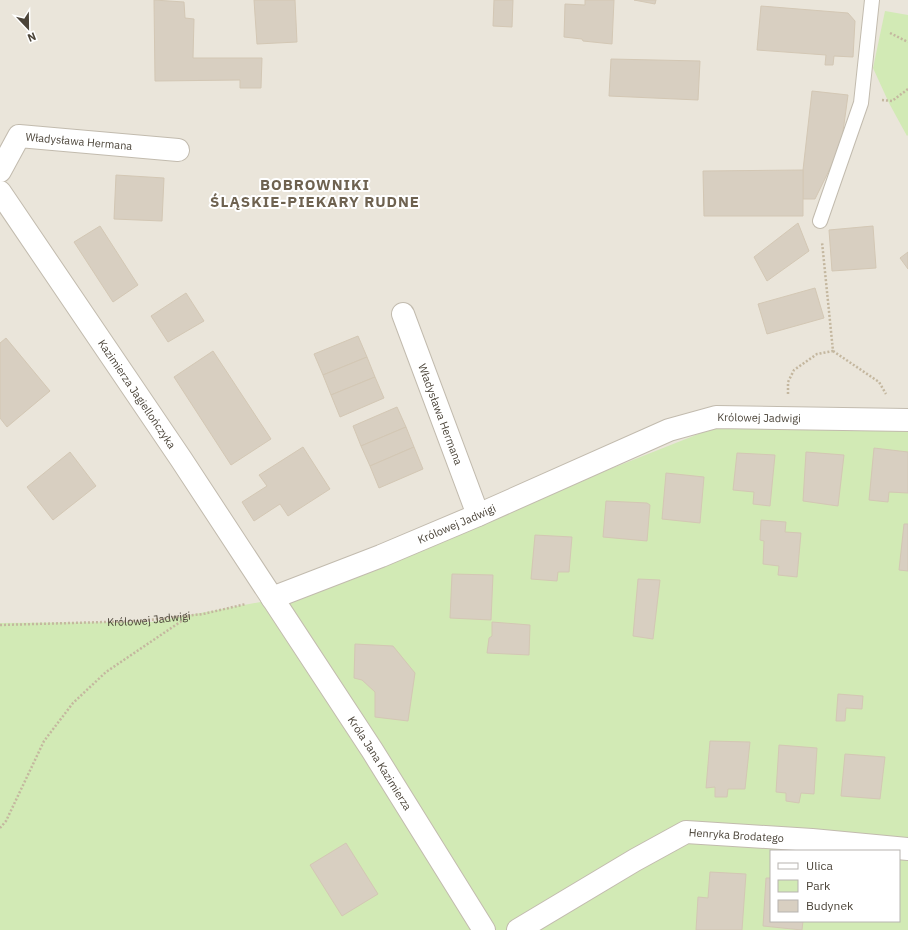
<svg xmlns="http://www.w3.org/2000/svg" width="908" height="930" font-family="'IBM Plex Sans',sans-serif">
<rect width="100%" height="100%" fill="#f6f3ec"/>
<path fill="#eae5da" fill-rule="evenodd" d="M0,0h908v930h-267l-641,-262zM771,851h128v70h-128z"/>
<g fill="#d2eab5" fill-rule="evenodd">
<path d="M885,11l23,4v120l-1,1 -18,-33 -16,-35z"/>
<path d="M908,425v505h-908v-307l152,-1 119,-22 180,-68 265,-105zM771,851h128v70h-128z"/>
</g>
<g fill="#d8cfc1" stroke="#d3c7b4">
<path d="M154,0l30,2 1,16 9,1 -1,39h69l-1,30h-21v-8l-85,1z"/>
<path d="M254,0h41l2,42 -40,2z"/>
<path d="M494,0h19l-1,27 -19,-1z"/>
<path d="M585,0h29l-2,44 -29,-3 -1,-2 -18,-2 1,-33 20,1z"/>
<path d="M634,0h22l-1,4z"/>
<path d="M761,6l87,7 7,8 -2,36 -19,-1 -1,9h-8l1,-10 -69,-5z"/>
<path d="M611,59l89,2 -2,39 -89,-4z"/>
<path d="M812,91l36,4 -7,51 -26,53h-12v-29z"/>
<path d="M803,170v46h-99l-1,-45z"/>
<path d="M116,175l48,3 -2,43 -48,-2z"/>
<path d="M798,223l11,28 -42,30 -13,-24z"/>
<path d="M100,226l38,59 -25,17 -39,-60z"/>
<path d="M873,226l3,42 -44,3 -3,-41z"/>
<path d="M908,252v17l-8,-11z"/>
<path d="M815,288l9,30 -57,16 -9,-30z"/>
<path d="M186,293l18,28 -36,21 -17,-26z"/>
<path d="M358,336l9,21 -44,18 -9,-21z"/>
<path d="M6,338l44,53 -43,36 -7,-9v-75z"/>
<path d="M213,351l58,88 -40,26 -57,-88z"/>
<path d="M367,357l8,20 -44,18 -8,-20z"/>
<path d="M375,377l9,21 -44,19 -9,-22z"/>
<path d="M397,407l9,20 -45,19 -8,-20z"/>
<path d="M406,427l8,20 -44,19 -9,-20z"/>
<path d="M303,447l27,42 -42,27 -8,-12 -26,17 -12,-19 25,-16 -8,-11z"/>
<path d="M414,447l9,22 -44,19 -9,-22z"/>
<path d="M874,448l34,4v41l-19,-1 -1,10 -19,-2z"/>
<path d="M70,452l26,34 -43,34 -26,-33z"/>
<path d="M806,452l38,3 -6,51 -35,-5z"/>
<path d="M737,453l38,2 -5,51 -17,-2 1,-12 -21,-2z"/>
<path d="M666,473l38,4 -4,46 -38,-4z"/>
<path d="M606,501l41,2 3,2 -3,36 -44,-4z"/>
<path d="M761,520l25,2 -1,10 16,1 -4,44 -19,-2 1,-9 -16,-2 1,-23 -4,-1z"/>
<path d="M904,524h4v47l-9,-1z"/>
<path d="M535,535l37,2 -3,35h-11l-1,9 -26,-2z"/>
<path d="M452,574l41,1 -2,45 -41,-2z"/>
<path d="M638,579l22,1 -7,59 -20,-3z"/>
<path d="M492,622l38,3 -1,30 -42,-2 2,-15 3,-2z"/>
<path d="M355,644l38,2 22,27 -7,48 -33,-4v-25l-13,-12 -8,-2z"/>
<path d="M838,694l25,2 -1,13 -16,-1 -1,13h-9z"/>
<path d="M710,741l40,1 -5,47h-17l-1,8h-12v-10l-9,1z"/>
<path d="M779,745l38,3 -3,46 -13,-1 -2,10 -13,-2v-8l-10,-1z"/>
<path d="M845,754l40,3 -5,42 -39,-3z"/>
<path d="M346,843l32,51 -36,22 -32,-51z"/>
<path d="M710,872l36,2 -4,56h-46l2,-33 10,1z"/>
<path d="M766,878h5v43h32l-1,9 -39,-4z"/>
</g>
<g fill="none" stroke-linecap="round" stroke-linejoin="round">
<defs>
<path id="service" d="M820,221l41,-118 11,-103"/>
<g id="minor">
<path id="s2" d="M0,171l19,-35 159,14"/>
<path id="s3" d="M0,192l181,267 191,291 112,180"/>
<path id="s4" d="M403,314l75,201"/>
<path id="s5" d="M272,598l109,-42 97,-41 191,-85 47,-13 192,3"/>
<path id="s6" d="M518,930l117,-70 51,-28 126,8 96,9"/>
</g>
</defs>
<use href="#service" stroke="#c2bbae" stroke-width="16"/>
<use href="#minor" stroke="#c2bbae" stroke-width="24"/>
<g stroke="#c4b79f" stroke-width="2.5" stroke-dasharray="2 2" stroke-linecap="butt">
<path d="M890,33l18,9"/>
<path d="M882,100l10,1 16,-12"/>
<path d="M833,351l46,31 7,12"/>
<path d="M788,394v-12l6,-12 23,-16 16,-3 -11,-109"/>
<path id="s1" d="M0,625l141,-4 62,-7 43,-10"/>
<path d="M0,828l6,-7 38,-80 29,-38 33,-31 83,-56"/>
</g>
<use href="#service" stroke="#fff" stroke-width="14"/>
<use href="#minor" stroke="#fff" stroke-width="22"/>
</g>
<g text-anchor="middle" stroke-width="4" stroke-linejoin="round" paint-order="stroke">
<g font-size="11" fill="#4b4439" stroke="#fff">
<text dy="4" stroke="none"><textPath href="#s2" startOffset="100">Władysława Hermana</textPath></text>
<text dy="4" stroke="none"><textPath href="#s3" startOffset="244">Kazimierza Jagiellończyka</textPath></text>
<text dy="4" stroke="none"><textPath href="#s4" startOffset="107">Władysława Hermana</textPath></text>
<text dy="4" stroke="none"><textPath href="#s5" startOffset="523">Królowej Jadwigi</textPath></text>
<text dy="4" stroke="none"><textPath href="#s5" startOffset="199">Królowej Jadwigi</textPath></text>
<text dy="4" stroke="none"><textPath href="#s1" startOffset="149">Królowej Jadwigi</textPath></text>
<text dy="4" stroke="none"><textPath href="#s3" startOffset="686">Króla Jana Kazimierza</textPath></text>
<text dy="4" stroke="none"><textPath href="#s6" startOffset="245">Henryka Brodatego</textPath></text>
</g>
<g font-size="15" font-weight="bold" letter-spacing="1" fill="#6e6250" stroke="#fff">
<text x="315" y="190">BOBROWNIKI<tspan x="315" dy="17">ŚLĄSKIE-PIEKARY RUDNE</tspan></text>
</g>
</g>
<rect x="770" y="850" width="130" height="72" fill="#ffffff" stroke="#b7b4b0"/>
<rect x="778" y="863" width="20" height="6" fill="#ffffff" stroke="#b7b4b0"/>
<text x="806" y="870" font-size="12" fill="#4b4439">Ulica</text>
<rect x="778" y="880" width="20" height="12" fill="#d2eab5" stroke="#b7b4b0"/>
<text x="806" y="890" font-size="12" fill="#4b4439">Park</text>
<rect x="778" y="900" width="20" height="12" fill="#d8cfc1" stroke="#b7b4b0"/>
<text x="806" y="910" font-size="12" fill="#4b4439">Budynek</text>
<g transform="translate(28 28) rotate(158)" stroke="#ffffff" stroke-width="3" paint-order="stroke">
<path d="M0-3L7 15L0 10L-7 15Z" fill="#4b4439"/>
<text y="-6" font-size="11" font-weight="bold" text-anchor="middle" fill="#4b4439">N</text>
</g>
</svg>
